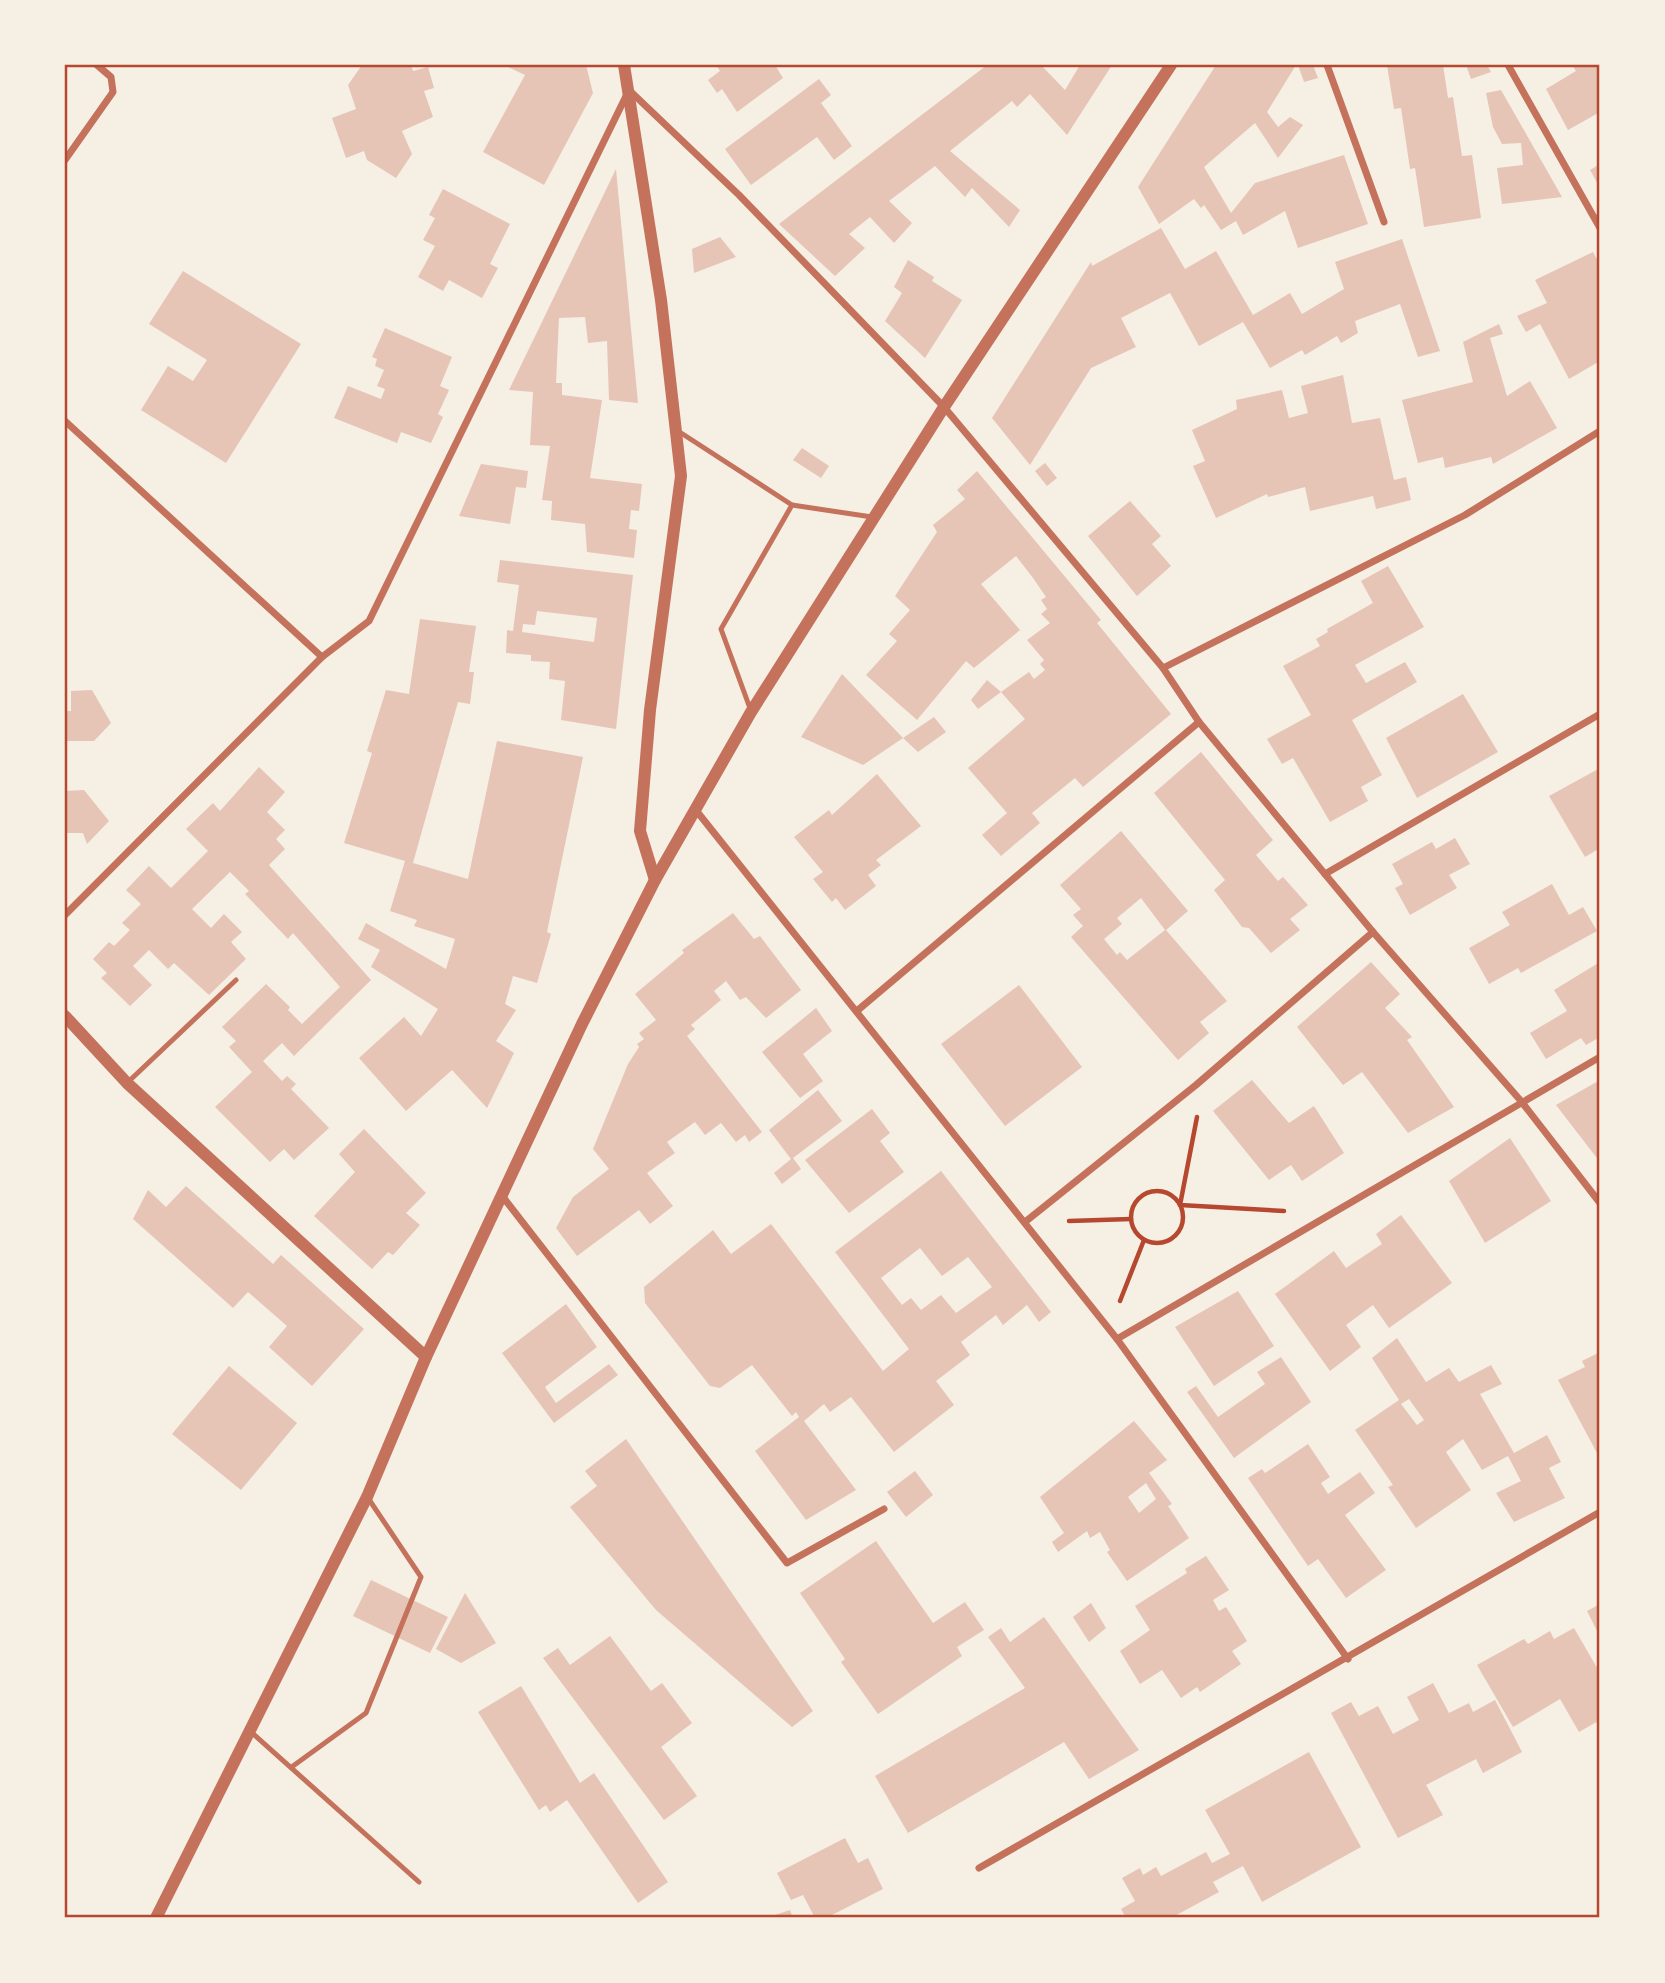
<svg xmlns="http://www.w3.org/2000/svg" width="1665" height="1983" font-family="Literata,serif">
<rect width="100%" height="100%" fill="#f6efe4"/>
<g fill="#e6c5b7" fill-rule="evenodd">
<path d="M362,65h49l2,6 15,-4 6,21 -10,3 9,26 -31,14 10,23 -16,24 -29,-18 -3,-9 -18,7 -14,-40 24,-9 -8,-24z"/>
<path d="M504,65h82l7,28 -49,92 -61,-33 42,-77z"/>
<path d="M716,65h59l8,13 -46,34 -15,-23 -5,4 -9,-13 12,-9z"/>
<path d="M987,65h54l24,25 15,-25h32l-45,70 -37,-41 -13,13 -5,-6 -62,50 70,59 -11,17 -37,-39 -7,9 -30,-31 -46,35 23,22 -18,20 -24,-26 -21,17 16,14 -30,28 -56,-52z"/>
<path d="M1216,65h80l-29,47 11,15 12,-10 13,8 -25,33 -23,-35 -51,44 27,46 24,-30 89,-28 24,69 -70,24 -13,-37 -42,24 -7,-14 -15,9 -17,-25 -3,3 -7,-9 -35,25 -21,-37z"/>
<path d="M1298,65h15l5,13 -14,4z"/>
<path d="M1387,65h56l5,33 5,-1 9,59 10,-1 9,63 -57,9 -9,-59 -5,1 -9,-61 -7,1z"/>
<path d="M1466,65h21l4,7 -20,7z"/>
<path d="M1572,65h28v47l-32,18 -22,-41 30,-18z"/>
<path d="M819,79l12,16 -10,8 31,43 -18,14 -17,-23 -66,48 -26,-36z"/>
<path d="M1501,90l61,107 -60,7 -5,-36 26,-3 -2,-22 -19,1 -9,-17 -7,-34z"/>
<path d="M1600,164v24l-10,-18z"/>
<path d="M616,169l22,234 -29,-3 -2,-59 -19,2 -3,-26 -26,1 -3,65h6v12l40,5 -12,78 52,6 -3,27 -8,-1 -2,19 8,1 -3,28 -47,-6 -2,-28 -34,-4 1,-19 -10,-1 8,-54 -20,-1 3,-53 -24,-2z"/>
<path d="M443,189l67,35 -20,40 8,4 -16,30 -33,-18 -6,11 -25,-14 17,-31 -12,-6 12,-22 -6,-3z"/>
<path d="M1161,228l24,41 31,-18 37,64 37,-22 12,21 42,-25 -9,-27 67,-23 38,112 -22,6 -18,-53 -45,17 3,12 -17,10 -4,-7 -32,19 -3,-5 -32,18 -27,-46 -44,24 -29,-53 -49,25 15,29 -45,21 -61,97 -38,-47 99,-156 1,4z"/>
<path d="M720,237l16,20 -42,16 -2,-24z"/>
<path d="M1593,252l7,13v96l-31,18 -29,-55 -14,8 -9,-16 30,-13 -12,-23z"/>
<path d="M908,260l26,17 -2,4 30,19 -37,58 -40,-37 17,-28 -8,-6z"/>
<path d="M183,271l118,73 -75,119 -85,-53 27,-44 25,15 14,-21 -58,-36z"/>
<path d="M1499,324l4,10 -13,4 17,58 23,-15 27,47 -64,36 -2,-7 -46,11 -2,-11 -25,6 -16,-63 71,-18 -10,-40z"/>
<path d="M385,328l67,29 -12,29 9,4 -11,24 5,3 -12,26 -30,-11 -4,11 -63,-25 14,-32 33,13 4,-10 -8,-3 7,-16 -9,-4 2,-7 -5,-2z"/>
<path d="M1343,375l9,48 28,-5 14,62 12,-3 5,23 -35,9 -3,-13 -63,15 -5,-24 -37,10 -1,-3 -51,24 -23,-52 12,-5 -13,-31 45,-21 -1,-9 46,-10 7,28 19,-5 -7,-27z"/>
<path d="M802,448l27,18 -8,12 -28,-18z"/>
<path d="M1045,463l12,15 -10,8 -12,-15z"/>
<path d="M481,464l47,7 -2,17 -10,-1 -6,37 -51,-8z"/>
<path d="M977,471l124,149 -4,3 74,91 -88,73 -8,-9 -43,35 8,10 -39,33 -19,-21 25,-22 -39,-45 57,-49 -24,-27 28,-20 5,7 11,-9 -5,-6 4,-4 -17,-20 23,-17 -9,-9 6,-5 -6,-9 5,-3 -13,-19 -17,-22 -35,28 39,46 -46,38 -8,-7 -49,59 -51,-45 31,-34 -8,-7 21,-24 -15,-14 42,-64 -4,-7 32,-26 -8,-9z"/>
<path d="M1130,501l31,35 -9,8 19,22 -34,30 -49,-60z"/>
<path d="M500,560l133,15 -17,154 -55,-9 4,-39 -16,-2 1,-17 -19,-1v-6l-25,-2 1,-23 6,1 6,-46 -22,-3zM537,611l60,7 -3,24 -72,-10 1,-8 12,1z"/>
<path d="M1388,566l36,61 -69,38 11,18 39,-21 12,20 -65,38 30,55 -21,12 7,14 -38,21 -37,-64 -11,6 -15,-25 44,-24 -28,-49 37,-20 -4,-7 12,-7 -1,-3 46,-26 -12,-22z"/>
<path d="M420,619l56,7 -7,46h5l-4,32 -12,-2 -45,161 55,16 29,-138 86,16 -36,175 4,2 -14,49 -24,-7 -8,28 11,6 -20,31 18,12 -27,55 -35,-38 -46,41 -47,-53 45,-41 17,19 17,-27 -67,-42 9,-17 -22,-11 8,-16 80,46 9,-30 -41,-13 3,-6 -27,-9 15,-50 -61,-18 28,-90 -5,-2 19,-61 23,4z"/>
<path d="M842,674l61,64 -40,27 -62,-28z"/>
<path d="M987,680l14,12 -23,17 -7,-9z"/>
<path d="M92,690l19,33 -17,18h-29v-30h6v-20z"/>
<path d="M1463,694l35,58 -81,46 -31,-60z"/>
<path d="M934,717l12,15 -28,20 -15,-14z"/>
<path d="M1201,752l72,88 -17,15 22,26 5,-4 25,28 -18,14 10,11 -29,23 -22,-25 -7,-1 -28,-37 11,-10 -71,-87z"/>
<path d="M259,767l26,25 -18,20 18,18 -9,9 9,10 -16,16 102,115 -77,76 -12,-13 -19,18 19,20 5,-5 9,8 -5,5 38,39 -35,32 -10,-11 -14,13 -55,-55 37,-35 -23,-25 7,-6 -14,-14 44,-43 24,23 -2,3 14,14 38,-37 -47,-54 -5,6 -43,-45 4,-3 -19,-19 -38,37 19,19 13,-14 18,18 -11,10 15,17 -37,36 -35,-32 -6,6 -19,-19 -16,16 19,19 -22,21 -29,-28 6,-5 -14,-14 16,-17 5,4 16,-16 -8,-7 19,-19 -15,-14 23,-24 22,22 37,-37 -22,-22 27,-26 7,8z"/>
<path d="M1600,768v80l-15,9 -36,-61z"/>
<path d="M877,774l44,52 -45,34 5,5 -13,10 8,11 -31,24 -9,-12 -4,4 -19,-23 10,-7 -29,-35 35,-27 3,5z"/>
<path d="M84,790l25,31 -22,23 -4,-11h-18v-42z"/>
<path d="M1121,831l67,80 -22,19 61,71 -27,21 9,11 -31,27 -107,-123 12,-11 -10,-11 8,-6 -21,-24zM1141,898l24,32 -38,30 -7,-8 -3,3 -13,-16 18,-15 -5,-6z"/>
<path d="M1455,838l15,26 -21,11 8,13 -47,27 -15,-27 8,-4 -11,-20 40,-22 4,7z"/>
<path d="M1552,884l17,31 14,-8 14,24 -76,42 -3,-5 -29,16 -20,-36 41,-23 -8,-13z"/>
<path d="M733,913l21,26 6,-3 41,54 -35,28 -20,-21 -6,3 -14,-19 -12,10 7,9 -30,25 4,4 -8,7 75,96 -13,10 -4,-7 -9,7 -15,-19 -16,12 -10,-13 -28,20 8,11 -28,20 26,33 -23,18 -11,-14 -62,46 -21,-28 17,-31 36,-28 -16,-20 35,-85 11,-17 -2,-3 7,-5 -5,-6 17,-13 -21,-26 49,-41 -2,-3z"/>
<path d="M1371,962l29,32 -15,14 27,29 -5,3 47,67 -46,26 -46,-61 -19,13 -46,-58z"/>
<path d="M1600,962v75l-14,8 -5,-7 -35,21 -16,-26 37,-22 -13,-21z"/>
<path d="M1019,985l63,82 -77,59 -64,-82z"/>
<path d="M816,1008l16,23 -29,23 20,27 -23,17 -38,-46z"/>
<path d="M1252,1080l37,43 25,-17 30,47 -42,28 -11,-16 -22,15 -56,-69z"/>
<path d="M1600,1080v82l-44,-57z"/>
<path d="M818,1090l24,31 -49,37 8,11 -19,15 -8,-11 17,-14 -22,-29z"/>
<path d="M872,1109l18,24 -10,8 24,31 -55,41 -44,-53z"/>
<path d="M364,1129l62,64 -20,20 14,12 -27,30 -5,-3 -16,17 -58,-53 41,-44 -16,-18z"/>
<path d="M1510,1138l41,63 -66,42 -36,-62z"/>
<path d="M941,1171l110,141 -12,10 -12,-17 -24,20 -7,-10 -35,27 9,13 -34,26 18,24 -60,47 -43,-55 -21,15 -6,-8 -20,17 52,69 -50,30 -51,-69 44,-34 -3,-5 -4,4 -40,-51 -32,23 -10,-2 -65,-83 -1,-16 69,-57 18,24 40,-30 112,147 26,-22 -74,-97zM920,1248l22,28 26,-19 24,30 -36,26 -15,-18 -20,15 -10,-12 -9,7 -21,-27z"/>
<path d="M186,1186l87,78 8,-9 83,74 -52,57 -43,-39 18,-21 -39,-34 -15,16 -100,-89 15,-29 18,17z"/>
<path d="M1401,1215l51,68 -63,45 -16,-23 -27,20 15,22 -31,24 -55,-77 59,-43 12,17 36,-24 -6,-10z"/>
<path d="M1238,1291l36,55 -60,40 -39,-59z"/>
<path d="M566,1304l31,43 -52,40 11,16 53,-39 9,11 -64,48 -52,-70z"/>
<path d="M1397,1338l29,44 23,-14 10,14 32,-17 11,19 -22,10 34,59 33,-18 14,27 -12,6 16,30 -51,24 -18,-29 25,-12 -13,-25 -26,14 -19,-31 -17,13 25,38 -55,38 -28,-41 5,-2 -38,-55 44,-30 -27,-42zM1409,1399l15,21 -7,5 -16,-21z"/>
<path d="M1600,1352v102l-2,1 -40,-75 27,-13 -3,-6z"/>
<path d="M1281,1357l30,45 -77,56 -47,-66 9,-6 22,31 47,-33 -8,-12z"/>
<path d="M229,1366l68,57 -56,67 -69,-56z"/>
<path d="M1134,1421l33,39 -18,13 23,31 -4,2 21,32 -62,43 -20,-29 3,-2 -10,-18 -10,6 -3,-7 -29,21 -6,-10 12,-9 -24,-36zM1146,1483l10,16 -17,14 -11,-16z"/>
<path d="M626,1439l187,272 -21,16 -136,-117 -86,-103 27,-21 -12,-15z"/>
<path d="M1308,1444l22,33 -9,6 7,11 32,-22 15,21 -30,22 41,55 -40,28 -28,-39 -10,7 -60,-88 14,-9 3,4z"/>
<path d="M915,1471l18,24 -27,22 -19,-25z"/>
<path d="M876,1541l57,82 32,-21 19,28 -27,17 5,9 -84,58 -37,-52 4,-3 -45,-66z"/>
<path d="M1206,1556l23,34 -16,10 6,11 7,-4 21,34 -15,10 9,13 -41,28 -3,-5 -16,11 -19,-28 -22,14 -20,-33 30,-21 -15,-24 52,-33 -2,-4z"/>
<path d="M371,1580l77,37 -18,36 -77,-37z"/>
<path d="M465,1593l31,50 -35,20 -25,-14z"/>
<path d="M1091,1603l15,25 -17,14 -16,-25z"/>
<path d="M1600,1604v33l-13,-26z"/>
<path d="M1044,1617l95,133 -50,29 -25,-37 -156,91 -33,-57 150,-88 -37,-51 13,-9 9,14z"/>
<path d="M1574,1628l26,45v47l-21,12 -19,-33 -47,28 -36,-62 47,-26 4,5 22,-13 4,8z"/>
<path d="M610,1636l41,55 11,-8 30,40 -31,24 36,49 -33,24 -121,-162 15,-10 12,17z"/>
<path d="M1433,1683l16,30 20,-10 4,9 22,-12 27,52 -39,21 -7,-14 -50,26 17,30 -45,23 -67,-125 20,-11 8,14 19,-10 15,28 26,-14 -12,-23z"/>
<path d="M521,1686l59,97 14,-10 74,109 -30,21 -71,-103 -17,12 -4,-7 -7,5 -61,-98z"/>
<path d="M1309,1752l52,95 -99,55 -19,-36 -30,16 6,10 -48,26h-45l-5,-9 14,-8 -13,-23 18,-10 3,7 13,-8 5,9 45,-24 6,11 18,-9 -25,-44z"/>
<path d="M845,1838l13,25 10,-5 15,31 -57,29h-11l-12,-23 -12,5 -14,-27z"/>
<path d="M790,1910l3,8h-27z"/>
</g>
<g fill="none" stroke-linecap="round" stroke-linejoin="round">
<g stroke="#b5482f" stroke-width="4.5">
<path d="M1197,1117l-17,88 104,6"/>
<circle cx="1157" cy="1217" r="26"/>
<path d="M1069,1221l62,-2"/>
<path d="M1120,1301l24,-61"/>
</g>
<g stroke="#c5725c" stroke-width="5">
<path d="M678,431l114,74"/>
<path d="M751,711l-30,-82 71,-124 80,12"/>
<path d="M127,1083l109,-103"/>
<path d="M251,1732l168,150"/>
<path d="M293,1766l73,-53 55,-136 -53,-79"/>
</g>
<g stroke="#c5725c" stroke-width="7">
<path d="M1327,65l57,157"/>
<path d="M1508,65l92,163"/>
<path d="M65,160l48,-68 -2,-15 -14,-12"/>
<path d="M65,421l257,236"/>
<path d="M1163,668l302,-153 135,-84"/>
<path d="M695,809l422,530 231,320"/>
<path d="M1325,874l275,-160"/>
<path d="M65,915l257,-258 47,-36 260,-531 110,105 205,212 219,261 36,54 174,210 148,169 79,102"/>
<path d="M858,1010l341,-288"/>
<path d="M503,1197l284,366 97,-54"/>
<path d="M1025,1222l171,-137 177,-153"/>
<path d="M1117,1339l483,-282"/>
<path d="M979,1868l621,-356"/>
</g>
<g stroke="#c5725c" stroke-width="12">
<path d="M624,65l37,235 20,176 -31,234 -10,121 15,49"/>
<path d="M65,1016l62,67 299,274"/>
<path d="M156,1918l211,-421 59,-140 156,-333 73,-144 96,-168 193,-305 227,-342"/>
</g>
</g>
<rect width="1665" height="1983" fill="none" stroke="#f6efe4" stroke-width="133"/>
<rect x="66" y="66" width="1532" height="1850" fill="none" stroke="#b5482f" stroke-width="2.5"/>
</svg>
